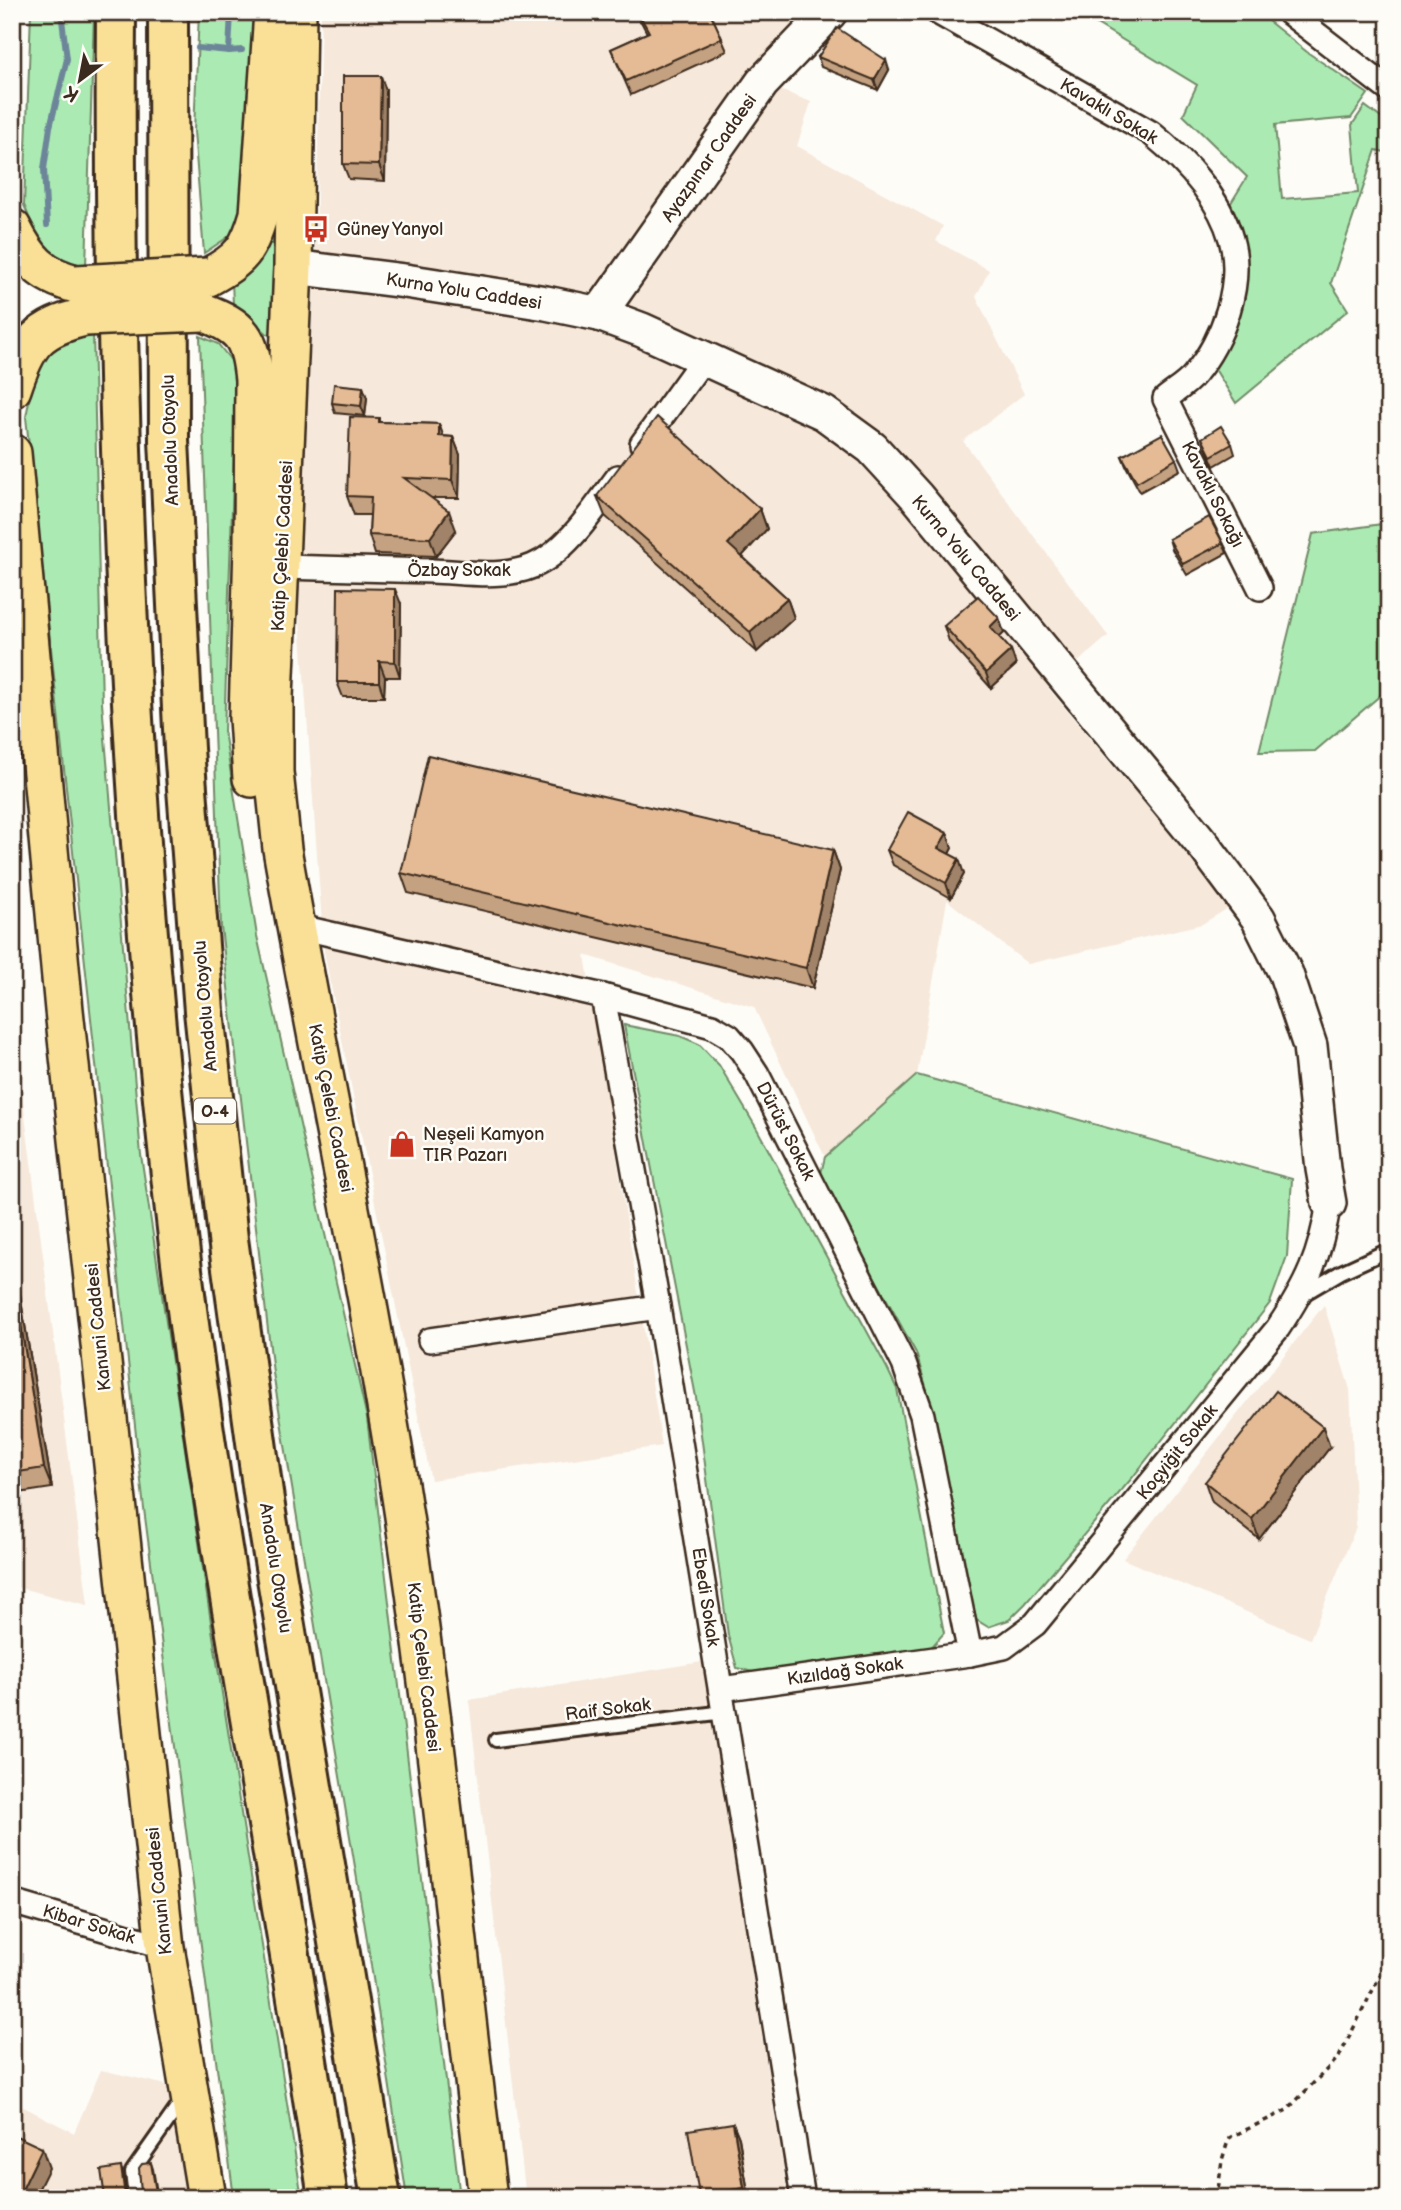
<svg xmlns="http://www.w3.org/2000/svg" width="1401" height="2210" font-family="'Balsamiq Sans',sans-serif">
<rect width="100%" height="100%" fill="#fdfcf7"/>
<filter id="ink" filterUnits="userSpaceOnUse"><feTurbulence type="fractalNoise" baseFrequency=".0143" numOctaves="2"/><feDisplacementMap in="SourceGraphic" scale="14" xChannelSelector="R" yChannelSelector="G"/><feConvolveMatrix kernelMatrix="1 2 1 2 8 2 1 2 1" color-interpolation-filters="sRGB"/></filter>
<g filter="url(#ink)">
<g fill="#f6e8da">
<path d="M321,12h501l-68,68 57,22 -14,44 146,80 -7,15 53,29 -13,27 48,97 -61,47 145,195 -60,52 182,219 -28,17 -174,40 -81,-64 -31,181 -91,76 -71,-150 -169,-52 77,491 -231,34 -107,-529 -26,-359 18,-354z"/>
<path d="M12,990l5,64 71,551 -76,-19z"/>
<path d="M1324,1305l26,85 6,137 -46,112 -187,-80z"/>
<path d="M702,1662l86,536h-262l-57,-498z"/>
<path d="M101,2070l74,17 17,111h-180v-97l62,32z"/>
</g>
<g fill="#abebb3" stroke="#738a68" stroke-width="2">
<path d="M31,12h63l-8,254 -41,-10 -21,-51z"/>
<path d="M199,12h57l-11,189 -14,34 -27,18 -10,-122z"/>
<path d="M1077,12h180l50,40 61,42 -17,24 -76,7 7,74 76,-6 -6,-68 13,-19 24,18v29l-13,-3 -45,133 17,27 -112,93 -26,-42 14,-15 2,-135 21,-34 -64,-62 14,-30z"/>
<path d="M274,236l-3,101 -38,-33 -1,-23z"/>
<path d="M93,333l9,370 39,452 74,494 87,549h-68l-90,-689 -118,-1092 9,-48 19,-20z"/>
<path d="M200,336l18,8 19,24 -13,363 33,205 110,482 93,780h-53l-41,-265 -93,-560 -52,-446z"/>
<path d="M1389,523v165l-74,63 -56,1 54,-218z"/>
<path d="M624,1025l56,11 19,8 20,21 38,64 130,239 10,21 47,244 -15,17 -176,22 -16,-4 -9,-33 -32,-238z"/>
<path d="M917,1075l375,104 -5,77 -17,47 -138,175 -107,126 -16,16 -21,7 -13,-8 -46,-222 -13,-44 -96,-176 5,-20z"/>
</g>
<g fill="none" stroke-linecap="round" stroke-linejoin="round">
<g stroke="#6d8599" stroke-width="6">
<path d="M198,48l31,3 13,-1"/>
<path d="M229,51l2,-39"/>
<path d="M47,225l-3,-56 6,-42 17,-68 -6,-47"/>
</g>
<defs>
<g id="lane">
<path d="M1302,1295l39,-23 48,-22"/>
<path d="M496,1740l229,-28"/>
<path d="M135,2198l-3,-26 52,-74"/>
</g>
<g id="street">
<path d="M937,12l214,121c34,28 68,63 80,106 13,44 -8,102 -37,136 -7,9 -19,16 -29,24l95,189"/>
<path d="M1288,12l101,78"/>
<path d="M642,444l62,-86"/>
<path d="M281,567c51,1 101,3 151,4 32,1 70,8 101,-5 34,-14 63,-60 85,-89"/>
<path d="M295,926l308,70 109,30 17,10 13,15 15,23 147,290 18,51 48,239"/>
<path d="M603,996l54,304 146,898"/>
<path d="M430,1340l228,-33"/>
<path d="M721,1689l249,-35 34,-7 31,-23 243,-296c30,-45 42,-72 51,-125"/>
<path d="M12,1902l153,45"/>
</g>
<g id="secondary">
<path d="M293,267l112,14 141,22 53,11 43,16 182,83 48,35 45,49 288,350 53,71 28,56 24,72 13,123 6,34"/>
<path d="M599,314l163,-231 68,-71"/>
</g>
<g id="primary">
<path d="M297,12l-4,255 -19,430v75l8,77c38,216 85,431 119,648 36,232 58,467 87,701"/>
<path d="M12,228c16,32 29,47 64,56"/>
<path d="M208,277c33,-17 41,-28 51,-63l14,-202"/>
<path d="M203,312c40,15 47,26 51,68l-1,164 -5,174 4,60"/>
<path d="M12,389c15,-46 25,-61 73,-72"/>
<path d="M12,453l52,557 101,937 42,251"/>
</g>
<g id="highway">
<path d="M116,12c-3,409 14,818 62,1225 38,322 104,640 150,961"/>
<path d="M168,12l1,428 15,309 20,262 24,228 37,268 116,691"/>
</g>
</defs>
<use href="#lane" stroke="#3b2a1e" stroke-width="18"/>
<use href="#street" stroke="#3b2a1e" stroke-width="28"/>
<use href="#secondary" stroke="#3b2a1e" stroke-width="38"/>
<use href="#primary" stroke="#3b2a1e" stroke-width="42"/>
<use href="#highway" stroke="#3b2a1e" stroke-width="44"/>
<path stroke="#3b2a1e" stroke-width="3.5" stroke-dasharray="5 5" stroke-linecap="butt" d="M1217,2198l5,-38 7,-22 58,-28 52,-53 50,-99"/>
<use href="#lane" stroke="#fdfcf7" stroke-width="12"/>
<use href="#street" stroke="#fdfcf7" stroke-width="23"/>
<use href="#secondary" stroke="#fdfcf7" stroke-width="33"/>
<use href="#primary" stroke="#f9e096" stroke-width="37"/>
<use href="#highway" stroke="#f9e096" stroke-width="38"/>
<defs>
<g id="primary-bridge">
<path d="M76,284l132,-7"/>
<path d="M85,317l118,-5"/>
</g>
</defs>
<use href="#primary-bridge" stroke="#3b2a1e" stroke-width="42" stroke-linecap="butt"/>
<use href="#primary-bridge" stroke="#f9e096" stroke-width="37"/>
</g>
<g fill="#c4a180" stroke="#3b2a1e" stroke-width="2">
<path d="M636,12h74l17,39 -96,44 -20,-46 36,-16z"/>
<path d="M818,57l71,13 -11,20 -57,-23z"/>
<path d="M386,91l-1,90 -36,-2 -6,-15z"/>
<path d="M1389,375v22l-4,-5 -4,-10z"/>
<path d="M363,387l4,11 -2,18 -30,-3 -3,-10z"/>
<path d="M381,422l58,2 4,12 10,1 7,18 -1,43h-28l25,32 -20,26 -61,-2 -6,-19 1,-20h-16l-7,-19z"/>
<path d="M1202,438l30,6 3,10 -21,12z"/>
<path d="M1122,456l54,3 4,11 -40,22 -14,-26z"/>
<path d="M597,496l163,13 7,20 -25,27 45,42 7,20 -37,34 -152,-136z"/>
<path d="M1169,539l54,4 4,10 -40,22 -15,-26z"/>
<path d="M401,604l-1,73h-15l-1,20h-41l-6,-15z"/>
<path d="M999,618l5,15 -5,5 12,12 5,15 -25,23 -42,-47 -5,-15z"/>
<path d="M947,833l5,15 -3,6 15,20 -13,24 -58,-33 -6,-15z"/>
<path d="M833,850l7,20 -27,118 -405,-95 -7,-20z"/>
<path d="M12,1246l40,242 -40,6z"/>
<path d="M1330,1447l-71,92 -47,-37 -7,-20z"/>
<path d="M733,2123l6,15 10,60h-49l-1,-3z"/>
</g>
<g fill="#a08368" stroke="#3b2a1e" stroke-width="2">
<path d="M886,60l3,10 -11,20 -4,-10z"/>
<path d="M381,76l5,15 -1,90 -6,-16z"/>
<path d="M363,387l4,11 -2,18 -4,-10z"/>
<path d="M439,424l7,19 -7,-7z"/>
<path d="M453,437l7,18 -1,43 -7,-18z"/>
<path d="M760,509l7,20 -32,35 -7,-20z"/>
<path d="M449,511l7,19 -20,26 -6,-18z"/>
<path d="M395,589l6,15 -1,73 -5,-15z"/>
<path d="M787,598l7,20 -37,34 -7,-20z"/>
<path d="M999,618l5,15 -9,9 -5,-15z"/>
<path d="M1011,650l5,15 -25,23 -5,-15z"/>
<path d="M379,661l6,16 -1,20 -5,-15z"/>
<path d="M947,833l5,15 -8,15 -6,-15z"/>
<path d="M833,850l7,20 -27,118 -7,-20z"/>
<path d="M959,859l5,15 -13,24 -5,-15z"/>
<path d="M12,1246l40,242 -8,-20 -32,-197z"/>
<path d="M1323,1427l7,20 -71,92 -7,-20z"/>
<path d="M733,2123l6,15 10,60h-1l-4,-10z"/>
<path d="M42,2148l7,20 -15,30h-16z"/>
<path d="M151,2163l2,6 5,29h-1z"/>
<path d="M121,2167l2,7 4,24h-1z"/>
</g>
<g fill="#e4bb95" stroke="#3b2a1e" stroke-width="2">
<path d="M638,12h72l12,26 -96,43 -15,-32 38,-17z"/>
<path d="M837,28l49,32 -12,20 -56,-23z"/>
<path d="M343,76h38l-2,89 -36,-1z"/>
<path d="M1389,375v16l-8,-9z"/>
<path d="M334,384l29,3 -2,19 -29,-3z"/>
<path d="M350,417l29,1v4l60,2v12l14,1 -1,43 -48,-2 45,33 -19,27 -61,-3 2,-38 -24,-1z"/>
<path d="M657,417l103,92 -32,35 59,54 -37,34 -153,-136z"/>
<path d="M1221,426l11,18 -21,12 -9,-18z"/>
<path d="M1162,434l14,25 -39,23 -15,-26z"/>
<path d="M1209,517l14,26 -40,21 -14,-25z"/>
<path d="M338,588l57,1v73l-16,-1v21h-42z"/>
<path d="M978,596l21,22 -9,9 21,23 -25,23 -42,-47z"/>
<path d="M428,755l405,95 -27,118 -405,-95z"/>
<path d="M908,812l39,21 -9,15 21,11 -13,24 -59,-33z"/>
<path d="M12,1271l32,197 -32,5z"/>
<path d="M1276,1391l47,36 -71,92 -47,-37z"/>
<path d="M733,2123l11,65 -45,7 -11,-65z"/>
<path d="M12,2134l30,14 -24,50h-6z"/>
<path d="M151,2163l6,35h-19l3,-7 -2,-23 3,-4z"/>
<path d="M121,2167l4,29 2,2h-22l-4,-28z"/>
</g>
</g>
<defs>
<symbol id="bus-bare" viewBox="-9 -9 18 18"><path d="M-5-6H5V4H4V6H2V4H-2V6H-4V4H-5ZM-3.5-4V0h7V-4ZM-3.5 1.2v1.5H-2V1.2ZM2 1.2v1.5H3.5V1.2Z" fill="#c8321e" stroke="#fdfcf7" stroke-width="2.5" paint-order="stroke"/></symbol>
<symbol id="shop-bare" viewBox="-9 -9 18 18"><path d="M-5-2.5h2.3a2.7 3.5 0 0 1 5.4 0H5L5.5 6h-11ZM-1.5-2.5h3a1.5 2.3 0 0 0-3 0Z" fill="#c8321e" stroke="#fdfcf7" stroke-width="2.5" paint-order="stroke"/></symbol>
</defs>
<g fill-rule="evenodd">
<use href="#bus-bare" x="297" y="210" width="38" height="38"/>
<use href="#shop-bare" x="383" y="1125" width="38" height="38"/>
</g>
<g text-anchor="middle" stroke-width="5" stroke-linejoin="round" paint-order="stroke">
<rect fill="#fdfcf7" stroke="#75695f" stroke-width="2" x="194" y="1098.5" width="42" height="25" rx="5"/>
<g font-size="16" font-weight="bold" fill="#3b2a1e">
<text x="215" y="1117">O-4</text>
</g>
<g font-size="18" fill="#3b2a1e" stroke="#fdfcf7">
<text transform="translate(1109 111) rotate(31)" y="6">Kavaklı Sokak</text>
<text transform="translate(709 158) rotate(-55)" y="6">Ayazpınar Caddesi</text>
<text transform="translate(464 291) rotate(9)" y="6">Kurna Yolu Caddesi</text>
<text transform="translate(170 440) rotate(-92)" y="6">Anadolu Otoyolu</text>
<text transform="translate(1213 494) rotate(63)" y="6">Kavaklı Sokağı</text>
<text transform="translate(282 546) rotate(-87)" y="6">Katip Çelebi Caddesi</text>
<text transform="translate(966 558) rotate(50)" y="6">Kurna Yolu Caddesi</text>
<text x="459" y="576">Özbay Sokak</text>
<text transform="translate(205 1006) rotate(-95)" y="6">Anadolu Otoyolu</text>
<text transform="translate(331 1108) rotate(79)" y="6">Katip Çelebi Caddesi</text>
<text transform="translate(786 1131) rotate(63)" y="6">Dürüst Sokak</text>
<text transform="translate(98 1327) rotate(-96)" y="6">Kanuni Caddesi</text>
<text transform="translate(1177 1452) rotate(-51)" y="6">Koçyiğit Sokak</text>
<text transform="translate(276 1568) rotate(81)" y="6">Anadolu Otoyolu</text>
<text transform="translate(706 1597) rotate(81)" y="6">Ebedi Sokak</text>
<text transform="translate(424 1667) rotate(83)" y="6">Katip Çelebi Caddesi</text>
<text transform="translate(845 1671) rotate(-8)" y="6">Kızıldağ Sokak</text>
<text transform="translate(608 1709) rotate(-7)" y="6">Raif Sokak</text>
<text transform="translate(159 1891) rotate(-96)" y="6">Kanuni Caddesi</text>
<text transform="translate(89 1924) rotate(17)" y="6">Kibar Sokak</text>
</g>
<g font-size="18" fill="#3b2a1e" stroke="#fdfcf7" text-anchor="start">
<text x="337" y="235">Güney Yanyol</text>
<text x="423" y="1140">Neşeli Kamyon<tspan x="423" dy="21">TIR Pazarı</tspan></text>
</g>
</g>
<rect width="1401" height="2210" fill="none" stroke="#fdfcf7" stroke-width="42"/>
<rect x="21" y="21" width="1359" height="2168" fill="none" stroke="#3b2a1e" stroke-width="2.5" filter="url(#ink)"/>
<g transform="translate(80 80) rotate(212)" stroke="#fdfcf7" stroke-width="5" paint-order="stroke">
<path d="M0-5L12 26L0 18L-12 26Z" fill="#3b2a1e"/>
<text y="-10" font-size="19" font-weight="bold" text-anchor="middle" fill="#3b2a1e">K</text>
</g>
</svg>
